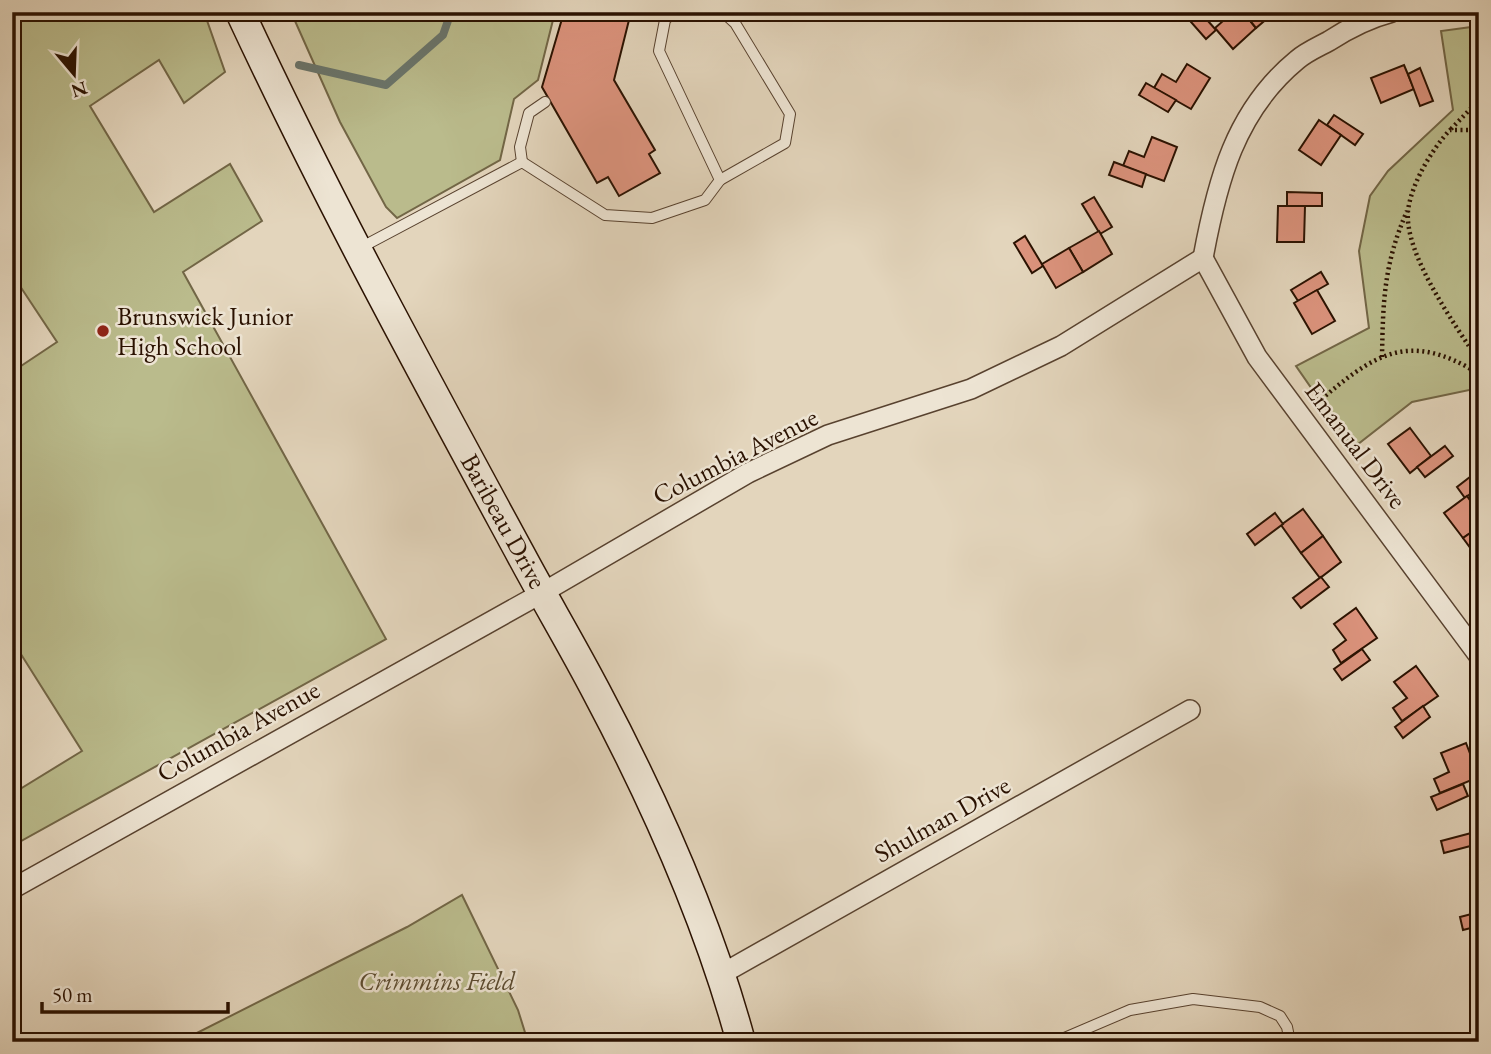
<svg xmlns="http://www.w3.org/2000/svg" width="1491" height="1054" font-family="'EB Garamond',serif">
<rect width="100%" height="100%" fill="#e3d5bc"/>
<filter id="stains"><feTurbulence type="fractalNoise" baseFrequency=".00286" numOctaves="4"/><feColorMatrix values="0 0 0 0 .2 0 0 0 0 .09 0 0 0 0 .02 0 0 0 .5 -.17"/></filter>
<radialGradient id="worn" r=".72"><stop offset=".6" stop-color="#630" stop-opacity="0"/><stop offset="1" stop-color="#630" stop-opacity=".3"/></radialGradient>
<g fill="#babb8c" stroke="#726646" stroke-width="2">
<path d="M12,12h192l21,60 -41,31 -25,-43 -69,46 64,106 76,-48 32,57 -79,51 203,367 -374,207v-52l70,-43 -70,-111v-268l45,-30 -45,-68z"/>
<path d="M291,12h264l-17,68 -24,19 -14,61 -103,58 -11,-11 -46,-85z"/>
<path d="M1479,26v362l-67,14 -59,46 -57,-82 73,-38 -10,-77 11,-55 18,-25 65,-61 -12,-79z"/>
<path d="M462,895l56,115 10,32h-349l228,-115z"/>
</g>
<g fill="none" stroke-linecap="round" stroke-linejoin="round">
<g stroke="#6a756b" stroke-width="8">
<path d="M195,12l8,5"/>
<path d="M299,65l87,20 57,-50 8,-23"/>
</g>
</g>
<g fill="#dc937d" stroke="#2a1100" stroke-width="2">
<path d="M564,12h67l-17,68 41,70 -6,4 11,19 -41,23 -11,-19 -11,6 -55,-96z"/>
<path d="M1200,12l16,18 -10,9 -23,-26z"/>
<path d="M1233,12h10l13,16 -23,21 -18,-21z"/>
<path d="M1243,12h32l-19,16z"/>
<path d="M1187,64l23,14 -19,31 -37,-21 8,-14 14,8z"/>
<path d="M1404,65l10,24 -33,14 -10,-25z"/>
<path d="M1420,68l13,33 -13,5 -12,-32z"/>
<path d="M1146,83l30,17 -8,12 -29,-17z"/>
<path d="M1334,115l29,19 -8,11 -28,-20z"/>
<path d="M1319,120l22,15 -20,30 -22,-15z"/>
<path d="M1152,137l25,10 -13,34 -41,-15 6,-15 15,6z"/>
<path d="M1114,162l32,12 -4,13 -33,-12z"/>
<path d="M1287,192l35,1v13h-35z"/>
<path d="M1094,197l18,30 -12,7 -18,-30z"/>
<path d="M1278,206h27l-1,36h-27z"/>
<path d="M1099,231l13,23 -29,18 -14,-24z"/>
<path d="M1025,236l18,30 -11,7 -18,-30z"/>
<path d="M1069,248l14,24 -27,16 -14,-24z"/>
<path d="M1321,272l7,12 -30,17 -7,-11z"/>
<path d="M1317,290l18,31 -23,13 -18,-31z"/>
<path d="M1410,428l21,28 -21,17 -22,-29z"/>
<path d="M1445,446l8,10 -28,21 -8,-10z"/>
<path d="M1479,470v17l-14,11 -8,-11z"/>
<path d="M1467,496l12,17v14l-16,11 -19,-25z"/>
<path d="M1303,509l20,27 -22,17 -20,-28z"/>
<path d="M1275,513l8,11 -28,21 -8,-11z"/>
<path d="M1479,527v33l-16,-22z"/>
<path d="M1323,536l18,26 -21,16 -19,-25z"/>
<path d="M1321,577l8,10 -28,21 -8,-10z"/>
<path d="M1356,608l21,30 -36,25 -8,-13 13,-10 -12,-16z"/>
<path d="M1362,649l8,11 -28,20 -8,-11z"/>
<path d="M1416,666l22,30 -36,25 -9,-13 14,-10 -13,-16z"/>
<path d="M1423,706l7,11 -27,21 -8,-11z"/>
<path d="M1466,743l13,34 -39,16 -6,-14 15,-7 -8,-19z"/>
<path d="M1463,784l5,12 -31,14 -6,-13z"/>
<path d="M1475,832l3,12 -34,9 -3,-12z"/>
<path d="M1479,912v14l-16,4 -3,-13z"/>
</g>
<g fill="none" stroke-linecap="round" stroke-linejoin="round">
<defs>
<g id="lane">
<path d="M673,12l-8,8 -6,31 61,129"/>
<path d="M522,162l-2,-15 9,-34 16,-11"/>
<path d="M360,248l162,-86 83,53 47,3 53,-18 15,-20 65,-37 5,-29 -55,-91 -12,-11"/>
<path d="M1055,1042l75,-32 63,-11 67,8 20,9 7,11 3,15"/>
</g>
<g id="street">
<path d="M1203,258l54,99 222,299"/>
<path d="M1203,258c14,-76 32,-147 94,-198 9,-8 21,-13 32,-19 20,-13 40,-23 63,-29"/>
<path d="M12,889l530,-296 206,-120 80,-38 143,-46 90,-43 142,-88"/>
<path d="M720,975l470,-265"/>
</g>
<path id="secondary" d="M240,12c86,185 184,364 281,543 24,45 51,90 75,136 59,111 112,229 145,351"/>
</defs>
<use href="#lane" stroke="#58422f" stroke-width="12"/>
<use href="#street" stroke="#58422f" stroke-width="22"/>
<use href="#secondary" stroke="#2a1100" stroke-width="31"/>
<g stroke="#2a1100" stroke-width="4.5" stroke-dasharray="2 3.5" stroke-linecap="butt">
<path d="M1475,19l4,29"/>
<path d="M1451,129l28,-29"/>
<path d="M1479,130h-29c-18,19 -39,54 -42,81 -4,43 47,114 71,150"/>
<path d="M1382,357c1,-57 2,-93 25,-146"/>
<path d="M1317,403c56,-48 91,-74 162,-29"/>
</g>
<use href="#lane" stroke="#ede4d3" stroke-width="10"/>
<use href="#street" stroke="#ede4d3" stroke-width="19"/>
<use href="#secondary" stroke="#ede4d3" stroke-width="28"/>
</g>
<circle fill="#8f2418" stroke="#ede4d3" stroke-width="2.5" cx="103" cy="331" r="7"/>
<g text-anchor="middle" stroke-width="5" stroke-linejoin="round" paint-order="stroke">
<g font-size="26" fill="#2a1100" stroke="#ede4d3" text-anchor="start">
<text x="117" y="325">Brunswick Junior<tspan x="117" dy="30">High School</tspan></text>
</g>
<g font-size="26" fill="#2a1100" stroke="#ede4d3">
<text transform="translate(1356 445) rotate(53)" y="9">Emanual Drive</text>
<text transform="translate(735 456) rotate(-27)" y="9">Columbia Avenue</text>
<text transform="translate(504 521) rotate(61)" y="9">Baribeau Drive</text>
<text transform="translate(238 731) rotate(-29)" y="9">Columbia Avenue</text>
<text transform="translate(942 819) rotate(-29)" y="9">Shulman Drive</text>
</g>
<g font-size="26" font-style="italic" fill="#5c4c31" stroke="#ede4d3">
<text x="437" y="990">Crimmins Field</text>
</g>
</g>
<rect width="1491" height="1054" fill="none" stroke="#e3d5bc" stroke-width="42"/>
<rect x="14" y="14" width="1463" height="1026" fill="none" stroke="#2a1100" stroke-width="3.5"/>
<rect x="21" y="21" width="1449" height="1012" fill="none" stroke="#2a1100" stroke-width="2"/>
<g transform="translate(74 74) rotate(161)" stroke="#ede4d3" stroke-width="5" paint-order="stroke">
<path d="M0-5L12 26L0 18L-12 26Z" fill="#2a1100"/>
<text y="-10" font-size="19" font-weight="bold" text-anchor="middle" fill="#2a1100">N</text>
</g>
<path d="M42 1002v10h186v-10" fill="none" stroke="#2a1100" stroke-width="3.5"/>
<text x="52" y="1002" font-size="21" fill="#2a1100" stroke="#ede4d3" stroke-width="5" paint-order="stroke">50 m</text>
<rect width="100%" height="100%" filter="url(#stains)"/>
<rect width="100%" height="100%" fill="url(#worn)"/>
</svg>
